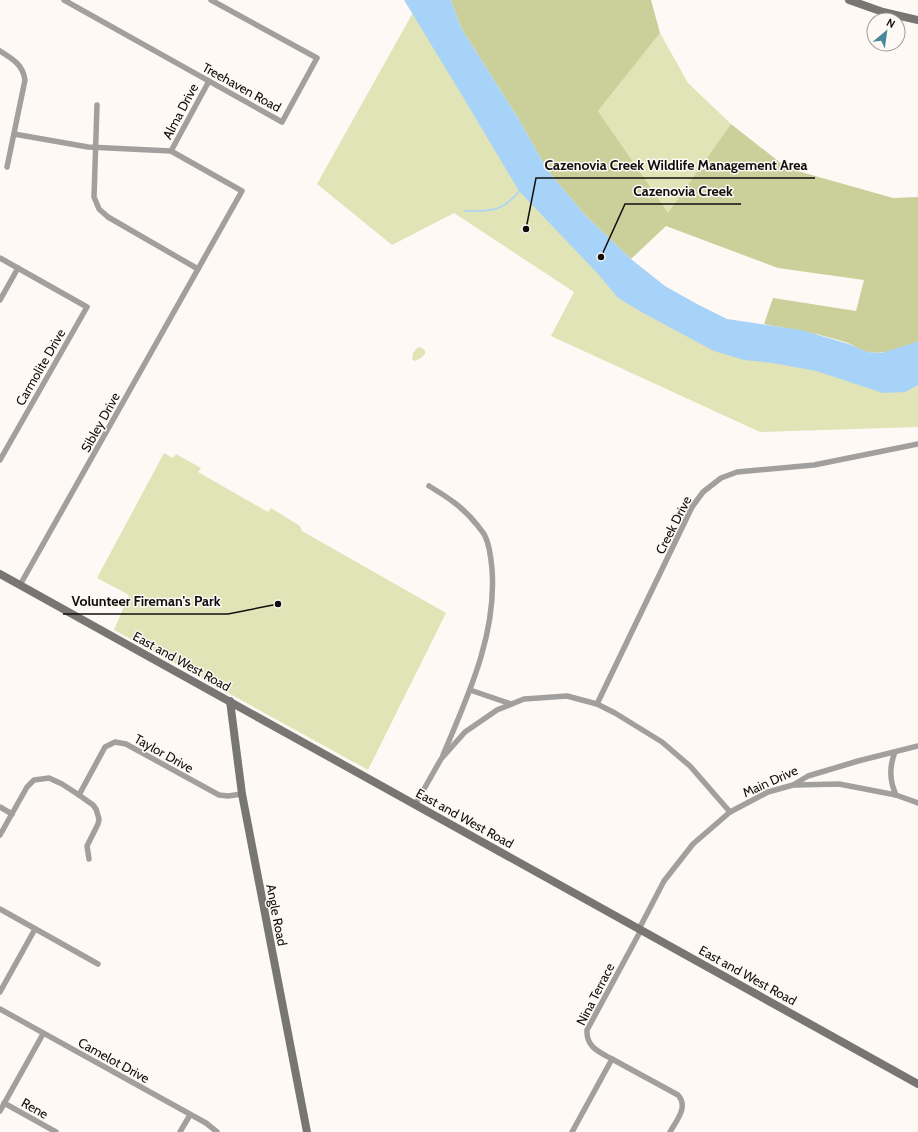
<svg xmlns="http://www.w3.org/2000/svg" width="918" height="1132" font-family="Cabin,sans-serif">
<rect width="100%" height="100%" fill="#fef9f4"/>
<g fill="#e1e4b7">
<path d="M420,0l105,178 165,147 228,36v66l-158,5 -209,-96 23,-44 -120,-79 -62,32 -75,-61z"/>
<path d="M660,33l28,50 43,41 -63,90 -70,-103z"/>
<path d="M419,347l6,3v4l-4,4 -6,3 -3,-2 1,-6 4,-5z"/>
<path d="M164,453l9,5 3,-4 25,14 -3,4 70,40 3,-4 29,18 2,5 144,82 -78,157 -254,-140 15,-35 -32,-17z"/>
</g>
<path fill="#cbcf99" d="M451,0h200l9,33 -62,78 70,102 63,-89 56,44 106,30 25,-1v144c-12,7 -36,14 -50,11 -7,-1 -13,-6 -20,-9 -27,-9 -56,-14 -84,-19l9,-26 83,13 8,-31 -86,-12 -112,-42 -35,33 -46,-44 -37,-44 -30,-53 -57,-90z"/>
<path fill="#a8d3f9" d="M404,0h47l10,28 57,90 30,53 37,44 46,44 34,27 32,18 30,15 74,11 48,14 18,8 14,1 30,-9 7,-3v44l-13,7 -22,1 -67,-22 -43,-8 -29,-3 -30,-9 -69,-37 -27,-16 -20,-24 -79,-83 -56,-94z"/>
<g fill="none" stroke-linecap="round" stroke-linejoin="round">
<path stroke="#a8d3f9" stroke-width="1.5" d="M465,211c26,0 38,1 55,-21"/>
<g stroke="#a1a09e" stroke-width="5.5">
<path d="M64,0l218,122 35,-64 -106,-58"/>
<path d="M0,51c13,8 23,14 25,29l-18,87"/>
<path d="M97,105l-3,92 5,12 9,8 90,52"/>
<path d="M14,134l74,13 83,4 71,40 -222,394"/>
<path d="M171,151l38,-70"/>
<path d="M0,258l87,49 -87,153"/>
<path d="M0,300l18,-32"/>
<path d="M429,486c20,12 35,22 49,40 2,3 6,7 7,10 5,10 6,22 7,33 5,65 -24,127 -49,186"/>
<path d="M470,690l41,14"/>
<path d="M597,704l95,-197 11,-15 18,-14 16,-6 77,-7 104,-21"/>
<path d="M895,752c-6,15 -6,28 1,43"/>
<path d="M795,785l44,-1 57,11 22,8"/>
<path d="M79,795l26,-48 10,-5 11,2 93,51 9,1 14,-2"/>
<path d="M415,805l26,-46 24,-27 32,-22 27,-11 43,-3 30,8 18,9 47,29 28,24 40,46"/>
<path d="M0,807l12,7"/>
<path d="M0,835l27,-48 7,-7 15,-2 13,6 17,11 14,10 3,4 3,10 -1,5 -11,22 2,13"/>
<path d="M0,909l98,55"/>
<path d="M639,929l25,-48 29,-37 37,-32 38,-20 25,-7 15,-9 50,-15 60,-15"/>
<path d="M0,992l35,-63"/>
<path d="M0,1009l206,114 11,9"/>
<path d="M612,1059c-13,-7 -26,-12 -25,-29l54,-100"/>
<path d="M4,1103l52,29"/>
<path d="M0,1111l43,-77"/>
<path d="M180,1132l10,-17"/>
<path d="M572,1132l40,-73 66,36c11,12 -2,26 -8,37"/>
</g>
<g stroke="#777672" stroke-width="8">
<path d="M849,0l34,12 35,8"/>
<path d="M0,574l918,510"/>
<path d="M230,701l12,93 65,338"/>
</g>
</g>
<g text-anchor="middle" stroke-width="3" stroke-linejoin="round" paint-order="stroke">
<g font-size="13" fill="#110f0e" stroke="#fef9f4">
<text transform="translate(242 87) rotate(29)" y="5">Treehaven Road</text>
<text transform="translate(180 111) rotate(-62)" y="5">Alma Drive</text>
<text transform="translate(40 367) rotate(-60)" y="5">Carmolite Drive</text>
<text transform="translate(100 422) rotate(-61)" y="5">Sibley Drive</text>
<text transform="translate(673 525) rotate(-63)" y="5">Creek Drive</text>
<text transform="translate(182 661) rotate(29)" y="5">East and West Road</text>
<text transform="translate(164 753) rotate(29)" y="5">Taylor Drive</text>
<text transform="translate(770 781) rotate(-24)" y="5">Main Drive</text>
<text transform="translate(465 818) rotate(29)" y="5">East and West Road</text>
<text transform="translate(277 915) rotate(79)" y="5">Angle Road</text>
<text transform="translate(748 975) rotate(29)" y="5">East and West Road</text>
<text transform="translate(595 994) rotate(-63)" y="5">Nina Terrace</text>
<text transform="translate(114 1060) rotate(29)" y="5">Camelot Drive</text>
<text transform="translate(35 1108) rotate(29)" y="5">Rene</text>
</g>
</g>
<path fill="none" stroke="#110f0e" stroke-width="1.5" d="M526 229L536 178H815M601 257L625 204H741M278 604L228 614H63"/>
<g fill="#110f0e" stroke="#fef9f4" stroke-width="1.5">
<circle cx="526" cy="229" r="4"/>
<circle cx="601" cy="257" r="4"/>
<circle cx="278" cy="604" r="4"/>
</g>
<g font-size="14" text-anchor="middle" font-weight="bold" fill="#110f0e" stroke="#fef9f4" stroke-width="3" stroke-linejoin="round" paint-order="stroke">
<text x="676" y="170">Cazenovia Creek Wildlife Management Area</text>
<text x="683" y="196">Cazenovia Creek</text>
<text x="146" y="606">Volunteer Fireman's Park</text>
</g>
<g transform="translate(886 32) rotate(29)"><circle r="19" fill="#fef9f4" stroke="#9f9b98"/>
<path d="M0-3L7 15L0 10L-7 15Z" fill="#47899a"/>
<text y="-6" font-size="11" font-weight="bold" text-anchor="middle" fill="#110f0e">N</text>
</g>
</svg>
